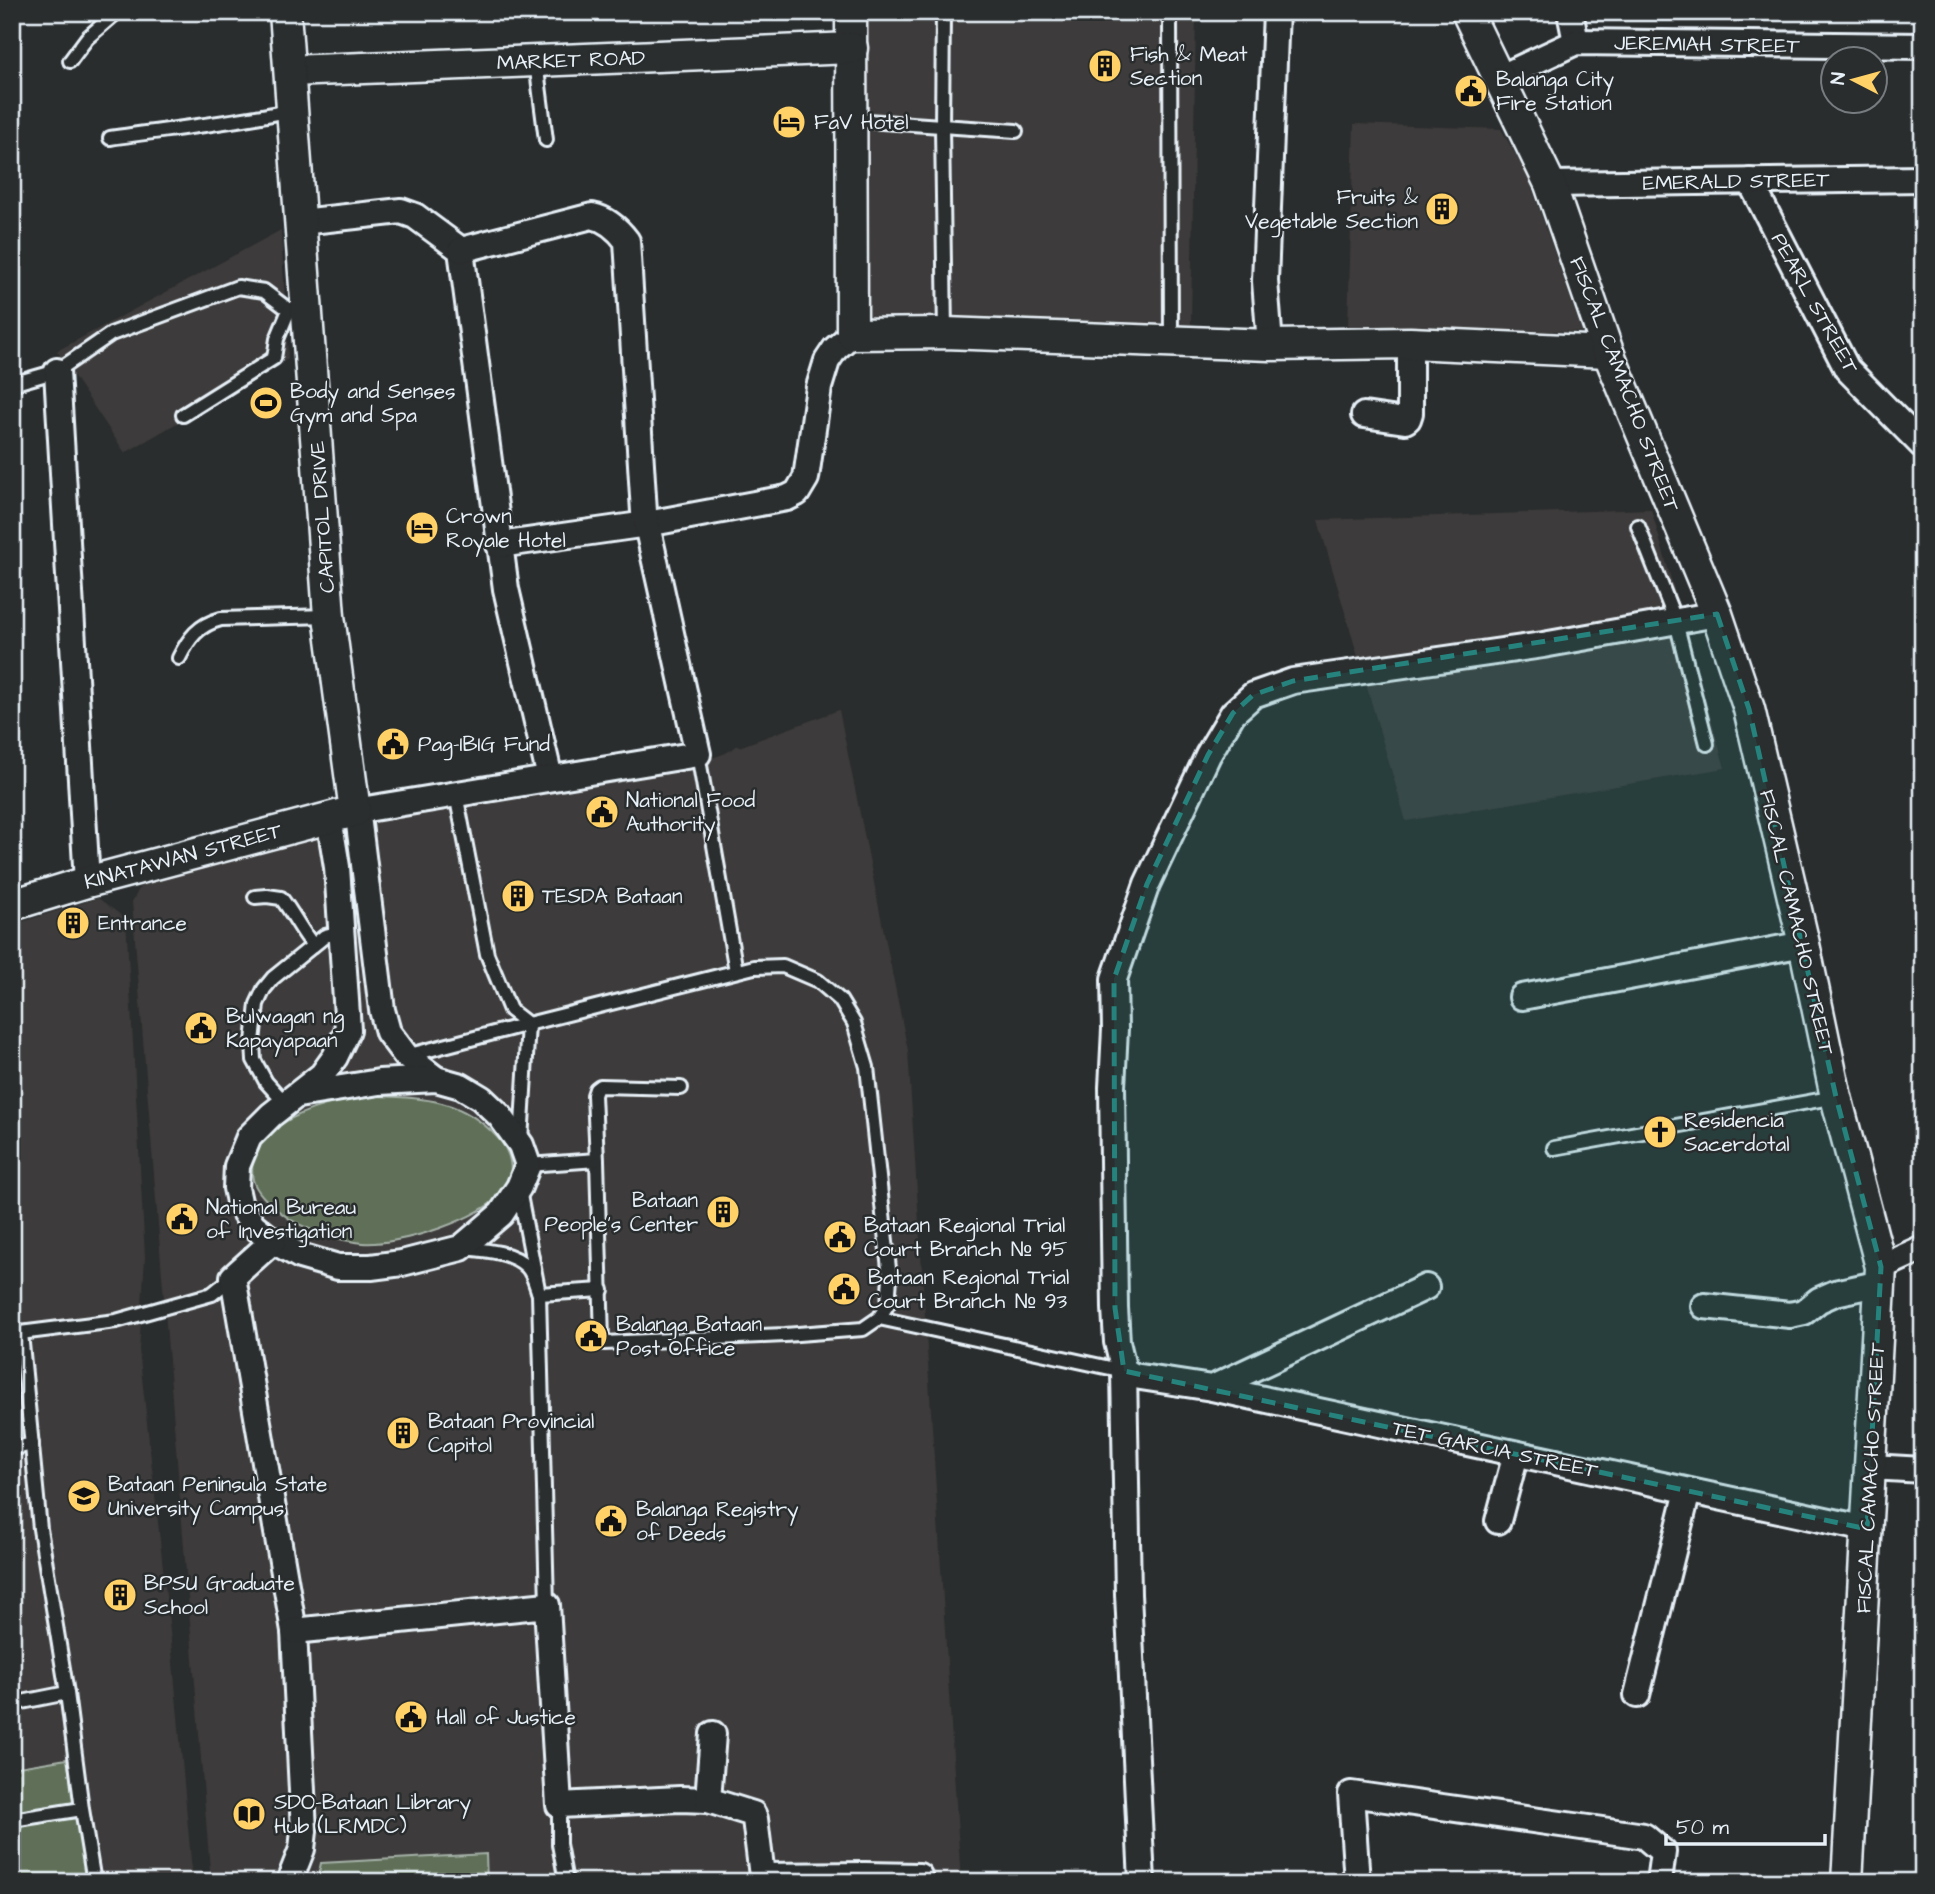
<svg xmlns="http://www.w3.org/2000/svg" width="1935" height="1894" font-family="'Architects Daughter',sans-serif">
<rect width="100%" height="100%" fill="#2a2d2e"/>
<filter id="ink" filterUnits="userSpaceOnUse"><feTurbulence type="fractalNoise" baseFrequency=".0143" numOctaves="2"/><feDisplacementMap in="SourceGraphic" scale="14" xChannelSelector="R" yChannelSelector="G"/><feConvolveMatrix kernelMatrix="1 2 1 2 8 2 1 2 1" color-interpolation-filters="sRGB"/></filter>
<g filter="url(#ink)">
<g fill="#3e3b3a">
<path d="M864,12h332l-5,312 -324,2z"/>
<path d="M1354,124l147,5 27,48 54,155 -234,-6z"/>
<path d="M281,230l7,129 -163,94 -68,-102z"/>
<path d="M1651,509l74,259 -319,53 -88,-301z"/>
<path d="M839,710l69,341 53,831h-750l-79,-980 8,-15 16,-11 124,-37 143,-26 158,-26 109,-21 36,-13 12,-8 1,2z"/>
<path d="M98,898l28,21 19,338 -6,93 32,291 22,241h-181v-957z"/>
</g>
<g fill="#617058" stroke="#a4b0a8" stroke-width="2">
<path d="M376,1096c49,2 86,3 121,41 14,14 19,36 7,53 -19,29 -107,56 -141,53 -23,-2 -61,-14 -79,-28 -11,-8 -27,-21 -31,-35 -2,-8 0,-19 0,-27 9,-9 17,-22 27,-28 30,-19 62,-25 96,-29z"/>
<path d="M67,1759l21,123h-76v-114z"/>
<path d="M486,1854l1,28h-170l4,-19z"/>
</g>
<g fill="none" stroke-linecap="round" stroke-linejoin="round">
<defs>
<g id="service">
<path d="M943,12l-1,115 3,206"/>
<path d="M1170,12l1,329"/>
<path d="M70,61l17,-23 30,-26"/>
<path d="M536,62l10,78"/>
<path d="M852,120l164,11"/>
<path d="M110,138c61,-9 122,-15 183,-28"/>
<path d="M12,384l45,-13 54,-37 127,-47 26,4 25,19"/>
<path d="M183,415l91,-57 3,-19 12,-29 6,-2"/>
<path d="M1638,526l38,96 31,122"/>
<path d="M179,658c10,-20 19,-33 42,-39l107,-3"/>
<path d="M698,754l38,217"/>
<path d="M456,794l31,160 23,56 18,14 226,-57 29,-1 35,15 22,19 14,23 13,44 23,211 -2,26 -9,14 -16,11 -78,6 -181,8 -2,-2 -5,-181"/>
<path d="M255,897l12,-1 14,2c12,15 20,33 32,47"/>
<path d="M406,1056l122,-32 -7,117"/>
<path d="M286,1104l-20,-22 -12,-22 -1,-18 4,-38 7,-15 9,-11 52,-42 16,-4"/>
<path d="M1554,1148l282,-51"/>
<path d="M528,1165l69,-5 -3,-65 2,-6 4,-3 81,2"/>
<path d="M519,1190l20,104 8,311"/>
<path d="M462,1248c20,2 50,3 65,19 6,6 9,19 12,27l63,-4"/>
<path d="M879,1318l245,53"/>
<path d="M12,1334l104,-13 96,-27 21,-17"/>
<path d="M12,1449l20,-5"/>
<path d="M67,1693l15,116 12,73"/>
<path d="M12,1704l55,-11 -27,-164 -19,-196"/>
<path d="M559,1805v39l7,38"/>
<path d="M12,1820l70,-11"/>
</g>
<g id="minor">
<path d="M1570,12l6,30"/>
<path d="M1499,78l77,-36 347,4"/>
<path d="M1750,181l97,188 76,77"/>
<path d="M1550,184l373,-5"/>
<path d="M301,222l100,-11 14,5 46,34 45,339 44,189"/>
<path d="M1270,345l-5,-64 11,-269"/>
<path d="M57,371l30,511"/>
<path d="M1364,415l41,6 3,-2 2,-6v-70"/>
<path d="M499,545l148,-21 140,-26 10,-5 9,-15 13,-91 8,-26 8,-12 17,-15"/>
<path d="M1522,997l282,-53"/>
<path d="M436,1079l-30,-23 -18,-24 -6,-22 -23,-186 -4,-13 343,-57 -54,-242 -17,-271c-9,-12 -20,-22 -35,-25l-131,34"/>
<path d="M298,1095l81,-13 57,-3 25,7 20,12 19,18 21,29 7,20 -9,22 -18,27 -40,34 -59,15 -31,4h-33l-38,-11 -27,-15 -20,-16 -13,-19 -4,-18 1,-22 12,-29 22,-22 51,-40 13,-18 13,-27 -11,-163 -8,-49"/>
<path d="M273,1241l-40,36 61,354 10,200 -2,18 -13,33"/>
<path d="M1881,1267l42,-19"/>
<path d="M1704,1306l86,9 14,-3 15,-12 16,-7 46,-10"/>
<path d="M1124,1371l10,5 78,12 655,141"/>
<path d="M1212,1388l214,-101"/>
<path d="M1871,1467l52,3"/>
<path d="M1498,1521l18,-67"/>
<path d="M294,1631l253,-26 12,200 121,-6 28,1 45,14 2,5 7,57 103,-1 54,1"/>
<path d="M1637,1695l51,-204"/>
<path d="M708,1800l5,-66"/>
<path d="M1142,1882l-14,-288 -4,-223 -7,-29 -2,-34 -3,-221 3,-58 -1,-50 33,-95 61,-129 25,-42 20,-18 40,-14 250,-36 174,-31"/>
<path d="M1357,1882l-6,-88 293,42 19,16 -4,30"/>
</g>
<g id="tertiary">
<path d="M851,12l1,322 93,-1 325,12 140,-2 198,9"/>
<path d="M1467,12l83,172 58,168 109,262 32,95 55,235 32,153 45,170 -34,615"/>
<path d="M290,71l562,-23"/>
<path d="M12,905l75,-23 268,-71 -26,-195 -44,-604"/>
</g>
</defs>
<use href="#service" stroke="#e8f1f8" stroke-width="18"/>
<use href="#minor" stroke="#e8f1f8" stroke-width="30"/>
<use href="#tertiary" stroke="#e8f1f8" stroke-width="35"/>
<use href="#service" stroke="#2a2d2e" stroke-width="12"/>
<use href="#minor" stroke="#2a2d2e" stroke-width="24"/>
<use href="#tertiary" stroke="#2a2d2e" stroke-width="30"/>
</g>
</g>
<path fill="#25827c" fill-opacity="0.2" stroke="#25827c" stroke-width="5" stroke-dasharray="14 9" stroke-linejoin="round" d="M1717,614l32,95 87,388 45,170 -14,262 -743,-158 -9,-63 -1,-329 33,-95 61,-129 25,-42 20,-18 40,-14z"/>
<defs>
<symbol id="building-disc" viewBox="-11 -11 22 22"><circle r="9.5" fill="#ffd166" stroke="#2a2d2e"/><path d="M-4-6H4V6H1V3H-1V6H-4ZM-2.5-4.3h1.7v1.8h-1.7ZM.8-4.3h1.7v1.8H.8ZM-2.5-1h1.7V.8h-1.7ZM.8-1h1.7V.8H.8Z" fill="#111"/></symbol>
<symbol id="civic-disc" viewBox="-11 -11 22 22"><circle r="9.5" fill="#ffd166" stroke="#2a2d2e"/><path d="M-.6-6.5H3V-4.5H.6V-3L4-1V1h2V6H-6V1h2V-1L-.6-3ZM-1.2 2.5V6h2.4V2.5Z" fill="#111"/></symbol>
<symbol id="hotel-disc" viewBox="-11 -11 22 22"><circle r="9.5" fill="#ffd166" stroke="#2a2d2e"/><path d="M-6-4.5h1.5V1H6V5H4.5V3h-9V5H-6ZM-4 0a1.8 1.8 0 1 1 3.6 0ZM.5 0V-2.5h3Q6-2.5 6 0Z" fill="#111"/></symbol>
<symbol id="stadium-disc" viewBox="-11 -11 22 22"><circle r="9.5" fill="#ffd166" stroke="#2a2d2e"/><path d="M0-5a6.5 5 0 1 0 0 10a6.5 5 0 1 0 0-10ZM-3.5-1.8h7v3.6h-7Z" fill="#111"/></symbol>
<symbol id="church-disc" viewBox="-11 -11 22 22"><circle r="9.5" fill="#ffd166" stroke="#2a2d2e"/><path d="M-1.2-6h2.4v3.5h3.3v2.4h-3.3V6h-2.4V-.1h-3.3v-2.4h3.3Z" fill="#111"/></symbol>
<symbol id="university-disc" viewBox="-11 -11 22 22"><circle r="9.5" fill="#ffd166" stroke="#2a2d2e"/><path d="M0-5L7-2L0 1L-7-2ZM-4 1L0 2.5L4 1V4Q0 6-4 4Z" fill="#111"/></symbol>
<symbol id="library-disc" viewBox="-11 -11 22 22"><circle r="9.5" fill="#ffd166" stroke="#2a2d2e"/><path d="M-6-4Q-3-5.5-.7-3.5V5Q-3 3-6 4ZM6-4Q3-5.5 .7-3.5V5Q3 3 6 4Z" fill="#111"/></symbol>
</defs>
<g fill-rule="evenodd">
<use href="#building-disc" x="1086" y="47" width="38" height="38"/>
<use href="#civic-disc" x="1452" y="72" width="38" height="38"/>
<use href="#hotel-disc" x="770" y="103" width="38" height="38"/>
<use href="#building-disc" x="1423" y="190" width="38" height="38"/>
<use href="#stadium-disc" x="247" y="384" width="38" height="38"/>
<use href="#hotel-disc" x="403" y="509" width="38" height="38"/>
<use href="#civic-disc" x="374" y="725" width="38" height="38"/>
<use href="#civic-disc" x="583" y="793" width="38" height="38"/>
<use href="#building-disc" x="499" y="877" width="38" height="38"/>
<use href="#building-disc" x="54" y="904" width="38" height="38"/>
<use href="#civic-disc" x="182" y="1009" width="38" height="38"/>
<use href="#church-disc" x="1641" y="1113" width="38" height="38"/>
<use href="#building-disc" x="704" y="1193" width="38" height="38"/>
<use href="#civic-disc" x="163" y="1200" width="38" height="38"/>
<use href="#civic-disc" x="821" y="1218" width="38" height="38"/>
<use href="#civic-disc" x="825" y="1270" width="38" height="38"/>
<use href="#civic-disc" x="572" y="1317" width="38" height="38"/>
<use href="#building-disc" x="384" y="1414" width="38" height="38"/>
<use href="#university-disc" x="65" y="1477" width="38" height="38"/>
<use href="#civic-disc" x="592" y="1502" width="38" height="38"/>
<use href="#building-disc" x="101" y="1576" width="38" height="38"/>
<use href="#civic-disc" x="392" y="1698" width="38" height="38"/>
<use href="#library-disc" x="230" y="1795" width="38" height="38"/>
</g>
<g text-anchor="middle" stroke-width="5" stroke-linejoin="round" paint-order="stroke">
<g font-size="21" fill="#e8f1f8" stroke="#2a2d2e">
<text transform="translate(1707 44) rotate(1)" y="7">JEREMIAH STREET</text>
<text transform="translate(571 60) rotate(-2)" y="7">MARKET ROAD</text>
<text transform="translate(1736 181) rotate(-1)" y="7">EMERALD STREET</text>
<text transform="translate(1815 303) rotate(61)" y="7">PEARL STREET</text>
<text transform="translate(1625 384) rotate(69)" y="7">FISCAL CAMACHO STREET</text>
<text transform="translate(322 517) rotate(-94)" y="7">CAPITOL DRIVE</text>
<text transform="translate(183 856) rotate(-15)" y="7">KINATAWAN STREET</text>
<text transform="translate(1797 922) rotate(77)" y="7">FISCAL CAMACHO STREET</text>
<text transform="translate(1495 1449) rotate(12)" y="7">TET GARCIA STREET</text>
<text transform="translate(1870 1478) rotate(-87)" y="7">FISCAL CAMACHO STREET</text>
</g>
<g font-size="21" fill="#e8f1f8" stroke="#2a2d2e" text-anchor="start">
<text x="1130" y="61">Fish &amp; Meat<tspan x="1130" dy="24">Section</tspan></text>
<text x="1496" y="86">Balanga City<tspan x="1496" dy="24">Fire Station</tspan></text>
<text x="814" y="129">FaV Hotel</text>
<text x="1418" y="204" text-anchor="end">Fruits &amp;<tspan x="1418" dy="24">Vegetable Section</tspan></text>
<text x="290" y="398">Body and Senses<tspan x="290" dy="24">Gym and Spa</tspan></text>
<text x="446" y="523">Crown<tspan x="446" dy="24">Royale Hotel</tspan></text>
<text x="418" y="751">Pag-IBIG Fund</text>
<text x="626" y="807">National Food<tspan x="626" dy="24">Authority</tspan></text>
<text x="542" y="903">TESDA Bataan</text>
<text x="98" y="930">Entrance</text>
<text x="226" y="1023">Bulwagan ng<tspan x="226" dy="24">Kapayapaan</tspan></text>
<text x="1684" y="1127">Residencia<tspan x="1684" dy="24">Sacerdotal</tspan></text>
<text x="698" y="1207" text-anchor="end">Bataan<tspan x="698" dy="24">People's Center</tspan></text>
<text x="206" y="1214">National Bureau<tspan x="206" dy="24">of Investigation</tspan></text>
<text x="864" y="1232">Bataan Regional Trial<tspan x="864" dy="24">Court Branch № 95</tspan></text>
<text x="868" y="1284">Bataan Regional Trial<tspan x="868" dy="24">Court Branch № 93</tspan></text>
<text x="616" y="1331">Balanga Bataan<tspan x="616" dy="24">Post Office</tspan></text>
<text x="428" y="1428">Bataan Provincial<tspan x="428" dy="24">Capitol</tspan></text>
<text x="108" y="1491">Bataan Peninsula State<tspan x="108" dy="24">University Campus</tspan></text>
<text x="636" y="1516">Balanga Registry<tspan x="636" dy="24">of Deeds</tspan></text>
<text x="144" y="1590">BPSU Graduate<tspan x="144" dy="24">School</tspan></text>
<text x="436" y="1724">Hall of Justice</text>
<text x="274" y="1809">SDO-Bataan Library<tspan x="274" dy="24">Hub (LRMDC)</tspan></text>
</g>
</g>
<rect width="1935" height="1894" fill="none" stroke="#2a2d2e" stroke-width="42"/>
<rect x="21" y="21" width="1893" height="1852" fill="none" stroke="#e8f1f8" stroke-width="2.5" filter="url(#ink)"/>
<g transform="translate(1854 80) rotate(276)"><circle r="33" fill="#2a2d2e" stroke="#767b7f" stroke-width="2"/>
<path d="M0-5L12 26L0 18L-12 26Z" fill="#ffd166"/>
<text y="-10" font-size="19" font-weight="bold" text-anchor="middle" fill="#e8f1f8">N</text>
</g>
<path d="M1666 1834v10h159v-10" fill="none" stroke="#e8f1f8" stroke-width="3.5"/>
<text x="1676" y="1834" font-size="21" fill="#e8f1f8" stroke="#2a2d2e" stroke-width="5" paint-order="stroke">50 m</text>
</svg>
